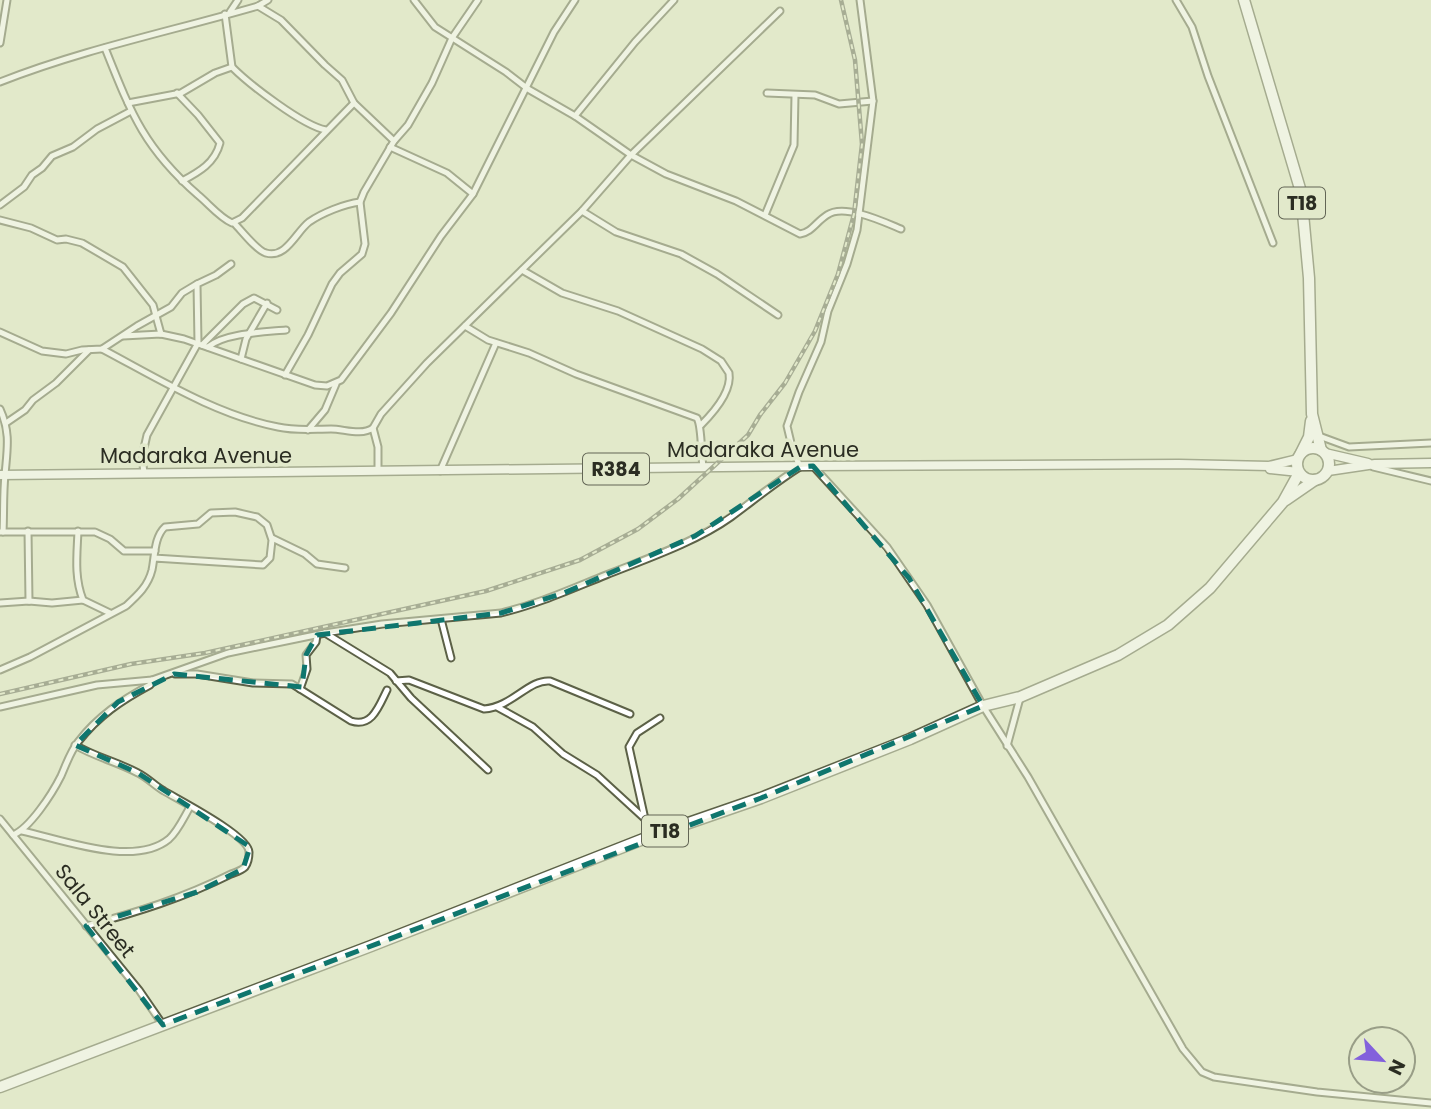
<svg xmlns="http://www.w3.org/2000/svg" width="1431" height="1109" font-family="Poppins,sans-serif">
<rect width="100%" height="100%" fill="#e2e9cb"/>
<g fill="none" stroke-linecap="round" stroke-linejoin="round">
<defs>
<g id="street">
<path d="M414,0l21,27 71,45 22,17 47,27 56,39 35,19 70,27 64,33c12,-2 16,-12 27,-19 17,-12 57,7 74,14"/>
<path d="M1176,0l16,27 16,49 65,167"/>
<path d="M258,6l23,14 44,45 17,15 12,23 40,38"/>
<path d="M230,12l8,-12"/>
<path d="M0,43l7,-43"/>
<path d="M105,48c26,65 39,100 93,147 11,9 21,22 34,28l10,-5 112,-115"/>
<path d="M232,67c17,17 71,59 94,63"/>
<path d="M0,82c84,-33 172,-51 258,-76l10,-6"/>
<path d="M177,93l21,22 22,28c-5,20 -21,29 -38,38"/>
<path d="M767,93l48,2 24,9 34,-3"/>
<path d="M128,103l53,-10 34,-20 17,-6 -7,-53"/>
<path d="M575,116l60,-74 39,-42"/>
<path d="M390,147l57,26 26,21"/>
<path d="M0,205l24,-18 8,-12 10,-7 10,-12 21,-9 24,-18 34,-18"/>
<path d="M582,211l34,21 65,22 36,20 61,41"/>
<path d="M765,215l29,-70 1,-50"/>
<path d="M0,220l31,8 26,12 9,-1 16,4 41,24 30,38 8,29"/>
<path d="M234,223c7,7 23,28 32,30 20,6 30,-21 43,-31 13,-9 35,-18 51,-20"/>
<path d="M522,270l40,23 56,18 84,38 19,12 8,12c3,18 -15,39 -28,52"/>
<path d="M465,326l23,14 41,13 47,21 121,44c5,8 4,36 6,49"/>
<path d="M0,332l42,19 24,3 16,-4 20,-1 35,-23 34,-19 11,-14 15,-9"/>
<path d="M123,336l38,-2 23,5 131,46 12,1 14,-6 50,-67 50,-77 32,-42 81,-162 21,-32"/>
<path d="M202,345l41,-41 11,-6 23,12"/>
<path d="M208,347c16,-14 57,-15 78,-17"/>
<path d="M102,349c55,29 114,66 176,78 18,4 35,2 53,2 13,0 30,7 42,-1"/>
<path d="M241,359l5,-20 21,-36"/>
<path d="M285,375l23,-40 24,-51 8,-11 22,-19 3,-10 -5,-42 4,-10 30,-51 14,-16 24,-42 20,-45 26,-38"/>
<path d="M0,409c11,24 7,41 5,66 -2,19 -1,38 -2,57"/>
<path d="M6,423l19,-13 8,-10 23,-17 33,-33"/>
<path d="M308,430l17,-20 11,-26"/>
<path d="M1319,436l30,11 82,-4"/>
<path d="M813,466l74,81 40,58 56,101 45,71 155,272 19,23 12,5 103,15 114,11"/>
<path d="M1373,467l58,14"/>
<path d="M378,471v-24l-5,-19 8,-14 46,-51 155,-152 49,-56 149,-144"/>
<path d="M440,471l56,-128"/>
<path d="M144,473l-2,-16 5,-22 51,-92 -1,-59 19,-9 15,-11"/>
<path d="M28,531l1,70"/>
<path d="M78,531c-1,24 -4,46 5,69l27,13"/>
<path d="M0,532h95l15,7 14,12h31"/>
<path d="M272,538l33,16 12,10 28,4"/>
<path d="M0,603l29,-2 23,2 31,-3"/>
<path d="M441,619l10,39"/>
<path d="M325,633l65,40 21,25 77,72"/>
<path d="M0,670l30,-13 96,-51c12,-11 22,-20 26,-36 3,-14 2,-33 13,-43l33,-3 13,-11 24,-1 22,5 10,8 5,15 -2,18 -7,7 -109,-7"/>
<path d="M175,674h22l56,9 39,1 59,37c21,7 28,-15 36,-31"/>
<path d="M396,681l13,-1 75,29c28,-2 45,-30 66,-28l80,33"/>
<path d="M300,689l7,-20 -1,-14 10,-13 1,-7"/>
<path d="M0,707l97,-22 55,-5 76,-27 97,-20 57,-9 119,-11c37,-9 70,-24 105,-38 40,-16 90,-33 125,-58 23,-17 45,-35 69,-50l-8,-20 -5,-21 12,-34 22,-50 7,-31 19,-47 10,-34 16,-129 -13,-101"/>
<path d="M497,707l36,20 30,27 34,21 48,44 6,17"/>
<path d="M75,745c20,12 43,17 63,28 10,5 17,13 26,18 15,9 85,45 85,61 0,4 -1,11 -4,15 -4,4 -9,5 -14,7 -48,24 -93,38 -145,52"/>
<path d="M1007,746l13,-48"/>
<path d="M0,819l139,171 24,35"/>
<path d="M645,819l-16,-72 8,-14 23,-15"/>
<path d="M22,831c39,8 112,37 147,8 9,-8 15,-22 21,-32"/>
<path d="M13,835c17,-7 39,-41 48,-59 5,-11 9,-24 17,-34 20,-26 44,-42 72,-57l2,-5"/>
</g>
<g id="primary">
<path d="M1325,453l43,10"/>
<path d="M1270,469l29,3"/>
<path d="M1328,471l47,-7 56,-1"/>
<path d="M0,475l813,-9 366,-2 90,2 29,-7"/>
</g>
<g id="highway">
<path d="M1244,0l57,192 8,86 3,136 9,36"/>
<circle cx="1313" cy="464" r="16"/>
<path d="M1301,453l8,-16 2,-16"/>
<path d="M1286,500l29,-20"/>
<path d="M0,1087l371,-141 280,-110 110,-38 149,-59 73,-33 37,-9 98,-42 50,-30 42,-37 73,-86 16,-29"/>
</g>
</defs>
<use href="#street" stroke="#5c6147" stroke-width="9"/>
<use href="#primary" stroke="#5c6147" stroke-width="11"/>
<use href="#highway" stroke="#5c6147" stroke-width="13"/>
<use href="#street" stroke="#fff" stroke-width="5"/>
<use href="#primary" stroke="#fff" stroke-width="8"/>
<use href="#highway" stroke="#fff" stroke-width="10"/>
<defs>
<path id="rail" d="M0,694l131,-30 74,-11 281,-62 94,-31 58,-31 40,-30 70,-64 12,-20 25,-32 30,-52 23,-57 16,-60 8,-70 -7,-84 -14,-60"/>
</defs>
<use href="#rail" stroke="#606453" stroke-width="4.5"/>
<use href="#rail" stroke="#e2e9cb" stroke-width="2" stroke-dasharray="5" stroke-linecap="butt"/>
</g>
<path d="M0 0H1431V1109H0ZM813,466l96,112 74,128 -222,92 -598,227 -77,-99 111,-34 46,-23 7,-22 -112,-74 -63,-28 43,-43 56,-28 128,13 4,-32 11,-20 184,-22 63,-20 131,-57 105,-69z" fill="#e2e9cb" fill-opacity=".55" fill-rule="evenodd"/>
<path fill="none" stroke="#0f766e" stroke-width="5" stroke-dasharray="14 9" stroke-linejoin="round" d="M813,466l96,112 74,128 -222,92 -598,227 -77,-99 111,-34 46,-23 7,-22 -112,-74 -63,-28 43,-43 56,-28 128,13 4,-32 11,-20 184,-22 63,-20 131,-57 105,-69z"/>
<g text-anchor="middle" stroke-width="7" stroke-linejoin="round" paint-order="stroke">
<g fill="#e2e9cb" stroke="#626555" stroke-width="2">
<rect x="1279" y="187.5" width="46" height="31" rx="5"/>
<rect x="583" y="453.5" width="66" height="31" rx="5"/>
<rect x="642" y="815.5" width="46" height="31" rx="5"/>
</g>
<g font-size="19" font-weight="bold" fill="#2b2d22">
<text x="1302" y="210">T18</text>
<text x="616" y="476">R384</text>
<text x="665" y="838">T18</text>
</g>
<g font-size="21" fill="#2b2d22" stroke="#e2e9cb">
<text x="763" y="457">Madaraka Avenue</text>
<text x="196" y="463">Madaraka Avenue</text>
<text transform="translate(95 911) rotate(51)" y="7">Sala Street</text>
</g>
</g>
<g transform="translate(1382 1060) rotate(116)"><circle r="33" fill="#e2e9cb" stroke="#999e87" stroke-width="2"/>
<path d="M0-5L12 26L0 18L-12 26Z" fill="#8361dc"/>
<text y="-10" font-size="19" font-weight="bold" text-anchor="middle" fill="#2b2d22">N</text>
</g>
</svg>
